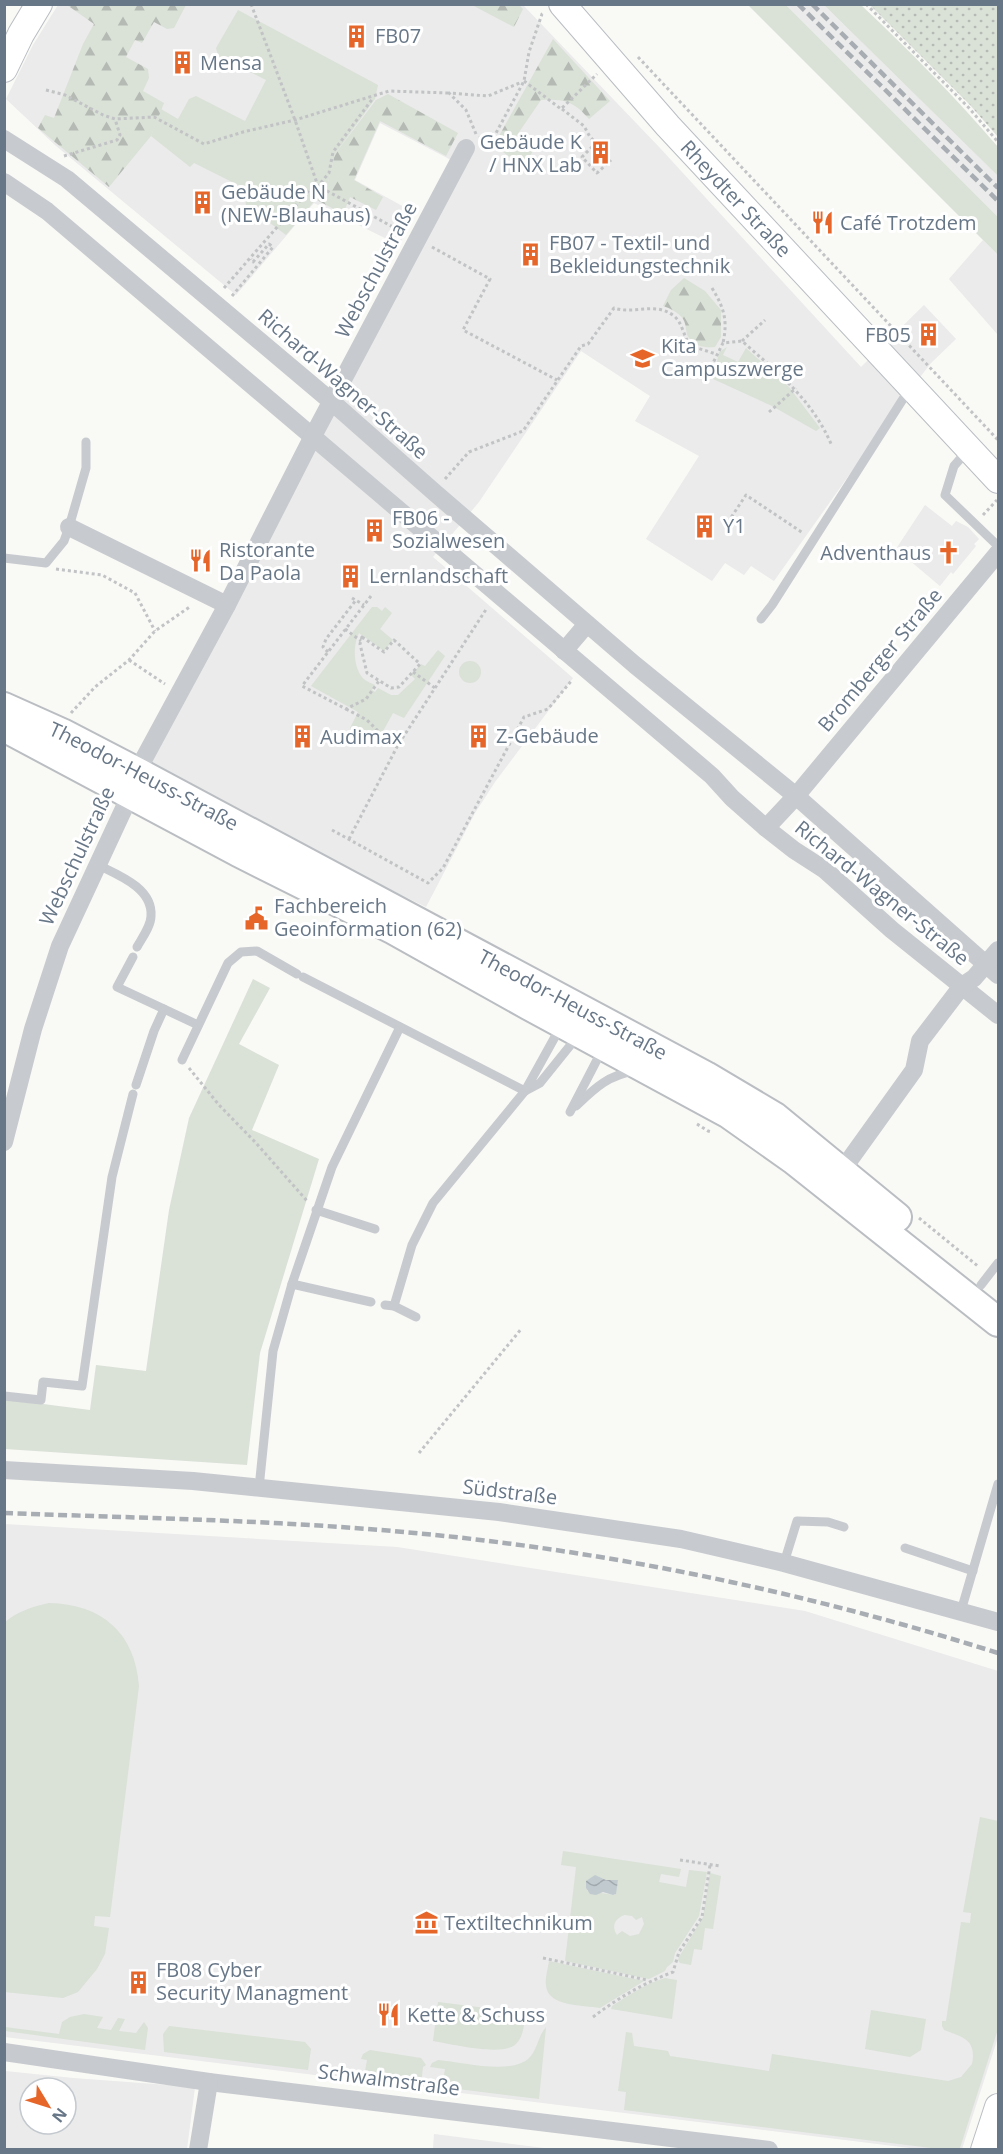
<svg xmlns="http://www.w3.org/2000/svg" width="1003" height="2154" font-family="'Open Sans',sans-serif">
<defs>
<pattern id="forest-firs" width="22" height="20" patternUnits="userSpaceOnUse" patternTransform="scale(1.5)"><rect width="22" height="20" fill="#dae1d7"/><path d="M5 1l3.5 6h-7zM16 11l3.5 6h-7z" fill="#b5bbb4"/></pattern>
<pattern id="garden-dots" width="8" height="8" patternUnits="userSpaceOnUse" patternTransform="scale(1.5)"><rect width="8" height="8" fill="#dae1d7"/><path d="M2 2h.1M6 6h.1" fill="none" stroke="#b5bbb4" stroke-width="1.8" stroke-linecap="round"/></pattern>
<pattern id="water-waves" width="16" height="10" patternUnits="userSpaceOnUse" patternTransform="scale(1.5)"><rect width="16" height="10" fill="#c1cacf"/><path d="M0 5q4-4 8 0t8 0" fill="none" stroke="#a1a9ae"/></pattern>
</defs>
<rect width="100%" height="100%" fill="#f9f9f6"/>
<g fill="#eaebea" fill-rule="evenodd">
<path d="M58,5h465l137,143 201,219 63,-62 32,34 -25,24 -28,36 -129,182 -23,-15 -7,9 -19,-12 -13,18 -66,-42 53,-83 -64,-35 15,-25 -69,-45 -102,151 -46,55 140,121 -78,104 -20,31 -49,94 -86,-42 -189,-100 -8,-14 310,-590 -73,-38 -25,57 60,33 -16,32 -85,-42 -78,92 -181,-150 -49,-46 27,-54z"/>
<path d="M786,5h38l174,171v41z"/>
<path d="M983,240l15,15v80l-49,-56z"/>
<path d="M925,505l27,21 4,-5 12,6 11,12 -5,5 2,2 -23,28 -2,-2 -11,14 -44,-37z"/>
<path d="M4,1524l393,23 408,64 193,60v366l-36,112h-44l-913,-112z"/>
<path d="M5,2071l68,7 122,9 -8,62 -182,1zM30,2088h36v36h-36z"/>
<path d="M434,2134l118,15h-119z"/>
</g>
<g fill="#dae1d7" fill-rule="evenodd">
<path d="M748,5h38l212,212v38z"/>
<path d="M824,5h37c48,45 94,92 137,142v29z"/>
<path d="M238,10l140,75 -3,14 -40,55 -8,32 -41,49 -40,-30 -2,-17 -50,-25 -4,4 -39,-31 10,-27 17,10 11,-20 7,-3 49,25 21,-41 -48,-24 -2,-8z"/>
<path d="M727,347l-4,8 15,7 8,-14 43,39 31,41 -4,3 -44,-25 -59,-27 6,-27z"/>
<path d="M372,607h5l5,4 3,-4 7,6 -12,16 13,11 -9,11 -25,-18c-6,11 -6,33 3,44 3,4 9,6 13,8l-3,5 3,2 3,-4 13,7h7l17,-16 -4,-4 10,-11 4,2 13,-16 7,6 -41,62 -11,-5 -16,29 -27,-14 8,-16 -47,-26z"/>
<circle cx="470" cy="672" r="11"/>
<path d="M253,979l17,9 -31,56 40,21 -27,65 67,29 -59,194 -13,112 -242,-16 -1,-50 86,11 6,-45 50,6 23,-161 20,-92z"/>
<path d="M49,1603c52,1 86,29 90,83l-29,231 -15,-1 -1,10 15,2 -4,26 -8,15 -19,23 -15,6 -59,-6 1,-370c13,-11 27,-15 44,-19z"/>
<path d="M980,1817l18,4v208l-38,119 -21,1 -315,-39 2,-18 -8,-1 8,-59 6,1 2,13 34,5 2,5 99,15 3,-17 176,27 13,-4 11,-13c5,-25 -10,-27 -28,-34l-2,-4v-5h4l15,-99 9,1 1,-10 -8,-1z"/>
<path d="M563,1851l118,18 -2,8 -18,-3 -2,8 27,5 3,-17 18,2 -8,44 -24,37 -2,9 -6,5 -2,4 -16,8 -5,-1 -79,-17 11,-94 -15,-2zM597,1876l9,4h12l-3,15 -28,-4 -1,-10zM625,1915l7,1 4,4 6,-3 2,7 -5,10 -9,2 -8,-5 -5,4c-6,-9 -2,-17 8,-20z"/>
<path d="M710,1873l11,3 -8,53 -8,-1 -3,22 -8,-1 -3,16 -11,-2 -2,-3 1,-3 24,-40z"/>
<path d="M549,1961l95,20 -44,27c-16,-3 -53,-1 -54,-23 -1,-7 2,-17 3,-24z"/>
<path d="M665,1978l12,2 -5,39 -61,-10 1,-3c17,-11 33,-22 53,-28z"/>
<path d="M438,2002l88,11c-2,10 -2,23 -10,31 -14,13 -64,0 -83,-3z"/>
<path d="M871,2010l55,9 -5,31 -11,7 -45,-8z"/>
<path d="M84,2014l19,3 -6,11 14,2 7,-12 7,1 -6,12 17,2 8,-11 4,6 -3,22 -140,-19v-4l54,7 3,-12 8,-5z"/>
<path d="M169,2026l136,16 6,7 -3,21 -144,-18 -1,-18z"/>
<path d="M546,2027l-7,72 -97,-12 3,-18 -15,-2 2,-4 6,-3c24,2 75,16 92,-3 8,-9 8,-21 16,-30z"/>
<path d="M370,2050l51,8 5,7 -3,2 -2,17 -57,-7 3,-17 -6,-1 2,-5z"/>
</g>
<g fill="url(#forest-firs)">
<path d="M67,5h119l-12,23 -7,1 -13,-7 -12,21 -7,-3 -9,17 22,12 1,9 -6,13 21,12 -13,33 -42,51 -71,-59 7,-13 9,3 29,-74 11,-20z"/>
<path d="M472,5h47l4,4 -9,18z"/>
<path d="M553,39l57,62 -21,18c-16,-18 -24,-20 -48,-19l-26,38 18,13 -10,16 -29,-22z"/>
<path d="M388,94l70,39 -12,23 -66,-35 -26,59 29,17 -7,13 -26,-13 -7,17 -26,-14 10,-14 8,-32 41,-54z"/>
<path d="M684,278l21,13 16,19v27l-6,10c-9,1 -20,0 -26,-9 -4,-5 -2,-13 -6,-19 -4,-6 -13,-11 -20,-13l8,-16z"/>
</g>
<path fill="url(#garden-dots)" d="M870,5h128v132l-28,-32z"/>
<path fill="url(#water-waves)" d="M595,1875l11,5h12l-2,14 -3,1 -10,-3 -7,3 -6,-1 -4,-6v-7z"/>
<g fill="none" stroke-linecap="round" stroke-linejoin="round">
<defs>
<g id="secondary">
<path id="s1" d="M562,4l106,122 330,354"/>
<path d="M4,69l17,-35 18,-30"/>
<path d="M984,2150l14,-43"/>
</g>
<g id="primary">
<path id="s2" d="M4,707l58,26 77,40 567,303 69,41 122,100"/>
<path d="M4,727l234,125 156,78 134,75 201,109 65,46 204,162"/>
</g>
</defs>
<use href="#secondary" stroke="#b9bec3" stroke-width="28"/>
<use href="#primary" stroke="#babec2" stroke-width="32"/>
<g stroke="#c1c3c5" stroke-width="3" stroke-dasharray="3 3" stroke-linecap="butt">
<path d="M251,4l44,116 23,66 84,46"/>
<path d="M866,4l103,104 29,34"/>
<path d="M638,57l360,383"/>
<path d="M524,81l37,28 36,-35"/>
<path d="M46,90l19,5 38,20 12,4 39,-2 50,27 39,-12 52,-12 94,-29 60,2"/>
<path d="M562,109l22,17 6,11 6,6 -14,14 15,16 14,-13"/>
<path d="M476,134l-10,-24 -17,-17 39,3 34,-14"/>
<path d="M479,138l17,-5 28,-52 5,-29 13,-38 3,-2"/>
<path d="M64,156l53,-16 3,-5 -5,-16"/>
<path d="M432,247l58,32 -27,51 94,50"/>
<path d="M224,288l74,-85 12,-14 8,-3 11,-13 4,-21 40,-54"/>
<path d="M712,288c12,20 16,32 11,55"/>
<path d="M232,296l41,-49 -4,-3 -16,18 -2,-3"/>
<path d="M742,341l23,-21"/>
<path d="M703,383l20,-40 19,-2c37,33 70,58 90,105"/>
<path d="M769,412l27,-24"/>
<path d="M445,479l24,-27 54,-21 58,-85 7,-2 26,-36c21,7 41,-7 60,8 9,7 9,21 17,30l25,8"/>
<path d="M983,515l14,-15"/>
<path d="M728,522l18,-27 57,38"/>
<path d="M56,569l46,6 33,18 20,38"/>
<path d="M371,596l-69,90 44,23 20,-10 13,-18"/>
<path d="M352,598l12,7"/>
<path d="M345,629l16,12"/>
<path d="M362,637l22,15 10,-12 26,24 -21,23 -8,1 -24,-15 -7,-29z"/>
<path d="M328,652l-5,-5 3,-8 30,-39"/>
<path d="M129,660l36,24"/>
<path d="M413,672l22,16"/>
<path d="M346,709l21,11 13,13 19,10"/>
<path d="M71,713l24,-26 34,-27 26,-29 36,-25"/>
<path d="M332,830l96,53 15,-15 81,-151 24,-8 24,-29"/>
<path d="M349,839l49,-94 89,-137"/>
<path d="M189,1068l30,37 37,38 52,59"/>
<path d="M697,1124l11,7 4,1"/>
<path d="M919,1218l60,49"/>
<path d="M419,1453l103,-125"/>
<path d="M680,1860l40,6"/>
<path d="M543,1958l104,22"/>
<path d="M593,2017c25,-19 51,-34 80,-45l6,-20 23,-35 8,-52"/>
</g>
<g stroke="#c7cace" stroke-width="9">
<path d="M967,451l-13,15 -9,29 53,51"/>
<path d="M4,558l42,5 18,-22 5,-14 17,-59v-26"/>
<path d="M761,619l11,-14 131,-206 8,-9"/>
<path d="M98,865c20,10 55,23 53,51 0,10 -9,22 -14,31"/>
<path d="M133,957l-16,30 47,22"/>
<path d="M303,977l222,114"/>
<path d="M182,1060l46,-97 13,-11 16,-1 40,23"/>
<path d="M136,1085l18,-54 10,-22 34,16"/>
<path d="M525,1091l15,-8 33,-41 1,-9"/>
<path d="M576,1106c19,-18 32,-31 59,-35"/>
<path d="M570,1112l29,-56 5,-6"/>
<path d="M316,1210l59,19"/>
<path d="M292,1284l79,18"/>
<path d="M981,1285l17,-22"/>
<path d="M385,1305l9,1 22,11"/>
<path d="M394,1306l18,-61 21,-42 92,-112 31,-56 7,-8"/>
<path d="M4,1396l37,4 2,-18 39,4 30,-209 21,-83"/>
<path d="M259,1488l14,-137 19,-67 40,-117 68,-140"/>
<path d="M905,1548l68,23"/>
<path d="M784,1563l13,-42 31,1 16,5"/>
<path d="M961,1611l37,-127"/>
</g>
<g stroke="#c7cace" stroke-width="18">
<path d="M4,139l63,40 265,223 102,90 201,173 161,131 202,179"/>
<path d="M4,182l43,29c222,188 443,377 665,565l20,22 34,30 28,22 31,20 67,60 106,85"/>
<path d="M69,527l158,78"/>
<path d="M564,651l23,-27"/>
<path d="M766,828l30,-32 202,-243"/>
<path d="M4,1142l29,-113 27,-83 66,-142 15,-40 86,-159 86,-169 153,-288"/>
<path d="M833,1169l8,2 7,-9 66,-92 6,-29 42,-55 12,-8 24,-28"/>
<path d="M4,1470l189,11 306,31 182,27 103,24 214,59"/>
<path d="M4,2052l205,30 560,68"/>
<path d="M198,2150l11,-68"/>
</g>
<use href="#secondary" stroke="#fff" stroke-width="26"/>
<use href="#primary" stroke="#fff" stroke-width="28"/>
<g stroke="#a7adb3" stroke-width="4.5" stroke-dasharray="9 4.5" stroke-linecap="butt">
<path d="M798,4l200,197"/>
<path d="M812,4l186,184"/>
<path d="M4,1513c134,5 267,7 400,19 202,18 401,60 594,121"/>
</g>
</g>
<defs>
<symbol id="building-bare" viewBox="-9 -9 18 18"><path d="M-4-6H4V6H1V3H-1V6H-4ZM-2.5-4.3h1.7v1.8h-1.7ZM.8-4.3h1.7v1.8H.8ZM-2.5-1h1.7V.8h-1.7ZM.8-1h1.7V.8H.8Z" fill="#e6662a" stroke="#fff" stroke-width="2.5" paint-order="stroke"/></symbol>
<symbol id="restaurant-bare" viewBox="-9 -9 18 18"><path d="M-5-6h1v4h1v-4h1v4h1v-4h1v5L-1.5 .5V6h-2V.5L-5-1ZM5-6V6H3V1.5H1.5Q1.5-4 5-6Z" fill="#e6662a" stroke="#fff" stroke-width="2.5" paint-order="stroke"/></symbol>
<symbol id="school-bare" viewBox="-9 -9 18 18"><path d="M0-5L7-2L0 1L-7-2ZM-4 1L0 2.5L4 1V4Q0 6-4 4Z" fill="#e6662a" stroke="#fff" stroke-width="2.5" paint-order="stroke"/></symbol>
<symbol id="church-bare" viewBox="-9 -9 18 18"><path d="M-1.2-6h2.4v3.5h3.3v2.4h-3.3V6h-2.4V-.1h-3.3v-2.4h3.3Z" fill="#e6662a" stroke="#fff" stroke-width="2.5" paint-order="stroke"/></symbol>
<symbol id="civic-bare" viewBox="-9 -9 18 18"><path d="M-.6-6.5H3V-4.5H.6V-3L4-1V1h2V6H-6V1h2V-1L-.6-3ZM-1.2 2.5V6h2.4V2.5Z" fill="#e6662a" stroke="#fff" stroke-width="2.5" paint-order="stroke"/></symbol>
<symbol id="museum-bare" viewBox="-9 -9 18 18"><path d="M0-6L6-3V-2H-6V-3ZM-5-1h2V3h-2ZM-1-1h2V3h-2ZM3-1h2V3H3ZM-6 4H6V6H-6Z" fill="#e6662a" stroke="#fff" stroke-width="2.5" paint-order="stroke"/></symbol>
</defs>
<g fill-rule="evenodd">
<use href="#building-bare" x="340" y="20" width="33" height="33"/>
<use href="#building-bare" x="166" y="46" width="33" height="33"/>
<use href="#building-bare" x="584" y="136" width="33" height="33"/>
<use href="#building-bare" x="186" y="186" width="33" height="33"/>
<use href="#restaurant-bare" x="806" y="206" width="33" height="33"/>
<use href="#building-bare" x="514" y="238" width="33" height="33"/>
<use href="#building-bare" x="912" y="318" width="33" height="33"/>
<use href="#school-bare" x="626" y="342" width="33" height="33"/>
<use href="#building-bare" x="688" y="510" width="33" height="33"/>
<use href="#building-bare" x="358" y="514" width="33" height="33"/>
<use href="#church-bare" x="932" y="536" width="33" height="33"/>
<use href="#restaurant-bare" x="184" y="544" width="33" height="33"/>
<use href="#building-bare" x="334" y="560" width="33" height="33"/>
<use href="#building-bare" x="462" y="720" width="33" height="33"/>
<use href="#building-bare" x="286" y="720" width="33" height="33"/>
<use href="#civic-bare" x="240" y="902" width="33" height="33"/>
<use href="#museum-bare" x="410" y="1906" width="33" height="33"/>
<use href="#building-bare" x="122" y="1966" width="33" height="33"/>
<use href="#restaurant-bare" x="372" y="1998" width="33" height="33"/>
</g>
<g text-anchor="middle" stroke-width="6" stroke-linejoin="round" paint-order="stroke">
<g font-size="20" fill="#687788" stroke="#fff" text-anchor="start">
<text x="375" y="43">FB07</text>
<text x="200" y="70">Mensa</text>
<text x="582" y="149" text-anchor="end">Gebäude K<tspan x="582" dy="23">/ HNX Lab</tspan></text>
<text x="221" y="199">Gebäude N<tspan x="221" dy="23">(NEW-Blauhaus)</tspan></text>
<text x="840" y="230">Café Trotzdem</text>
<text x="549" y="250">FB07 - Textil- und<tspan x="549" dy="23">Bekleidungstechnik</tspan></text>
<text x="911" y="342" text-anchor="end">FB05</text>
<text x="661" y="353">Kita<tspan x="661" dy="23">Campuszwerge</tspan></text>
<text x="392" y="525">FB06 -<tspan x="392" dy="23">Sozialwesen</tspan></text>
<text x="723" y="533">Y1</text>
<text x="219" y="557">Ristorante<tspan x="219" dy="23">Da Paola</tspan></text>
<text x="931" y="560" text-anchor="end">Adventhaus</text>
<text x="369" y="583">Lernlandschaft</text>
<text x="496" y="743">Z-Gebäude</text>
<text x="320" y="744">Audimax</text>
<text x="274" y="913">Fachbereich<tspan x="274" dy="23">Geoinformation (62)</tspan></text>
<text x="444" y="1930">Textiltechnikum</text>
<text x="156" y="1977">FB08 Cyber<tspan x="156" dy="23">Security Managment</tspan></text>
<text x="407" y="2022">Kette &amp; Schuss</text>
</g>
<g font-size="20" fill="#687788" stroke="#fff">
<text dy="7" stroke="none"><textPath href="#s1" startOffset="261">Rheydter Straße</textPath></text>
<text transform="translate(376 270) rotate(-62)" y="7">Webschulstraße</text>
<text transform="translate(343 384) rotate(41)" y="7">Richard-Wagner-Straße</text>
<text transform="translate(880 660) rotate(-50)" y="7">Bromberger Straße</text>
<text dy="7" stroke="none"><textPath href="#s2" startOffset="156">Theodor-Heuss-Straße</textPath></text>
<text transform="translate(77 856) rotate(-65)" y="7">Webschulstraße</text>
<text transform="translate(882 893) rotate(39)" y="7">Richard-Wagner-Straße</text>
<text dy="7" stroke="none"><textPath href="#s2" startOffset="642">Theodor-Heuss-Straße</textPath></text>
<text transform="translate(510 1492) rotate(7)" y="7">Südstraße</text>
<text transform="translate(389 2080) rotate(7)" y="7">Schwalmstraße</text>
</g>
</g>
<rect width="1003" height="2154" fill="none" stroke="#687788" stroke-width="12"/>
<g transform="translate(48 2106) rotate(128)"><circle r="28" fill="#ffffff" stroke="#c3c9cf" stroke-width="1.5"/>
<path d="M0-4.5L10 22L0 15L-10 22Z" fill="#e6662a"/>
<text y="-9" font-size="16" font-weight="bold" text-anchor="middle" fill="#687788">N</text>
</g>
</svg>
